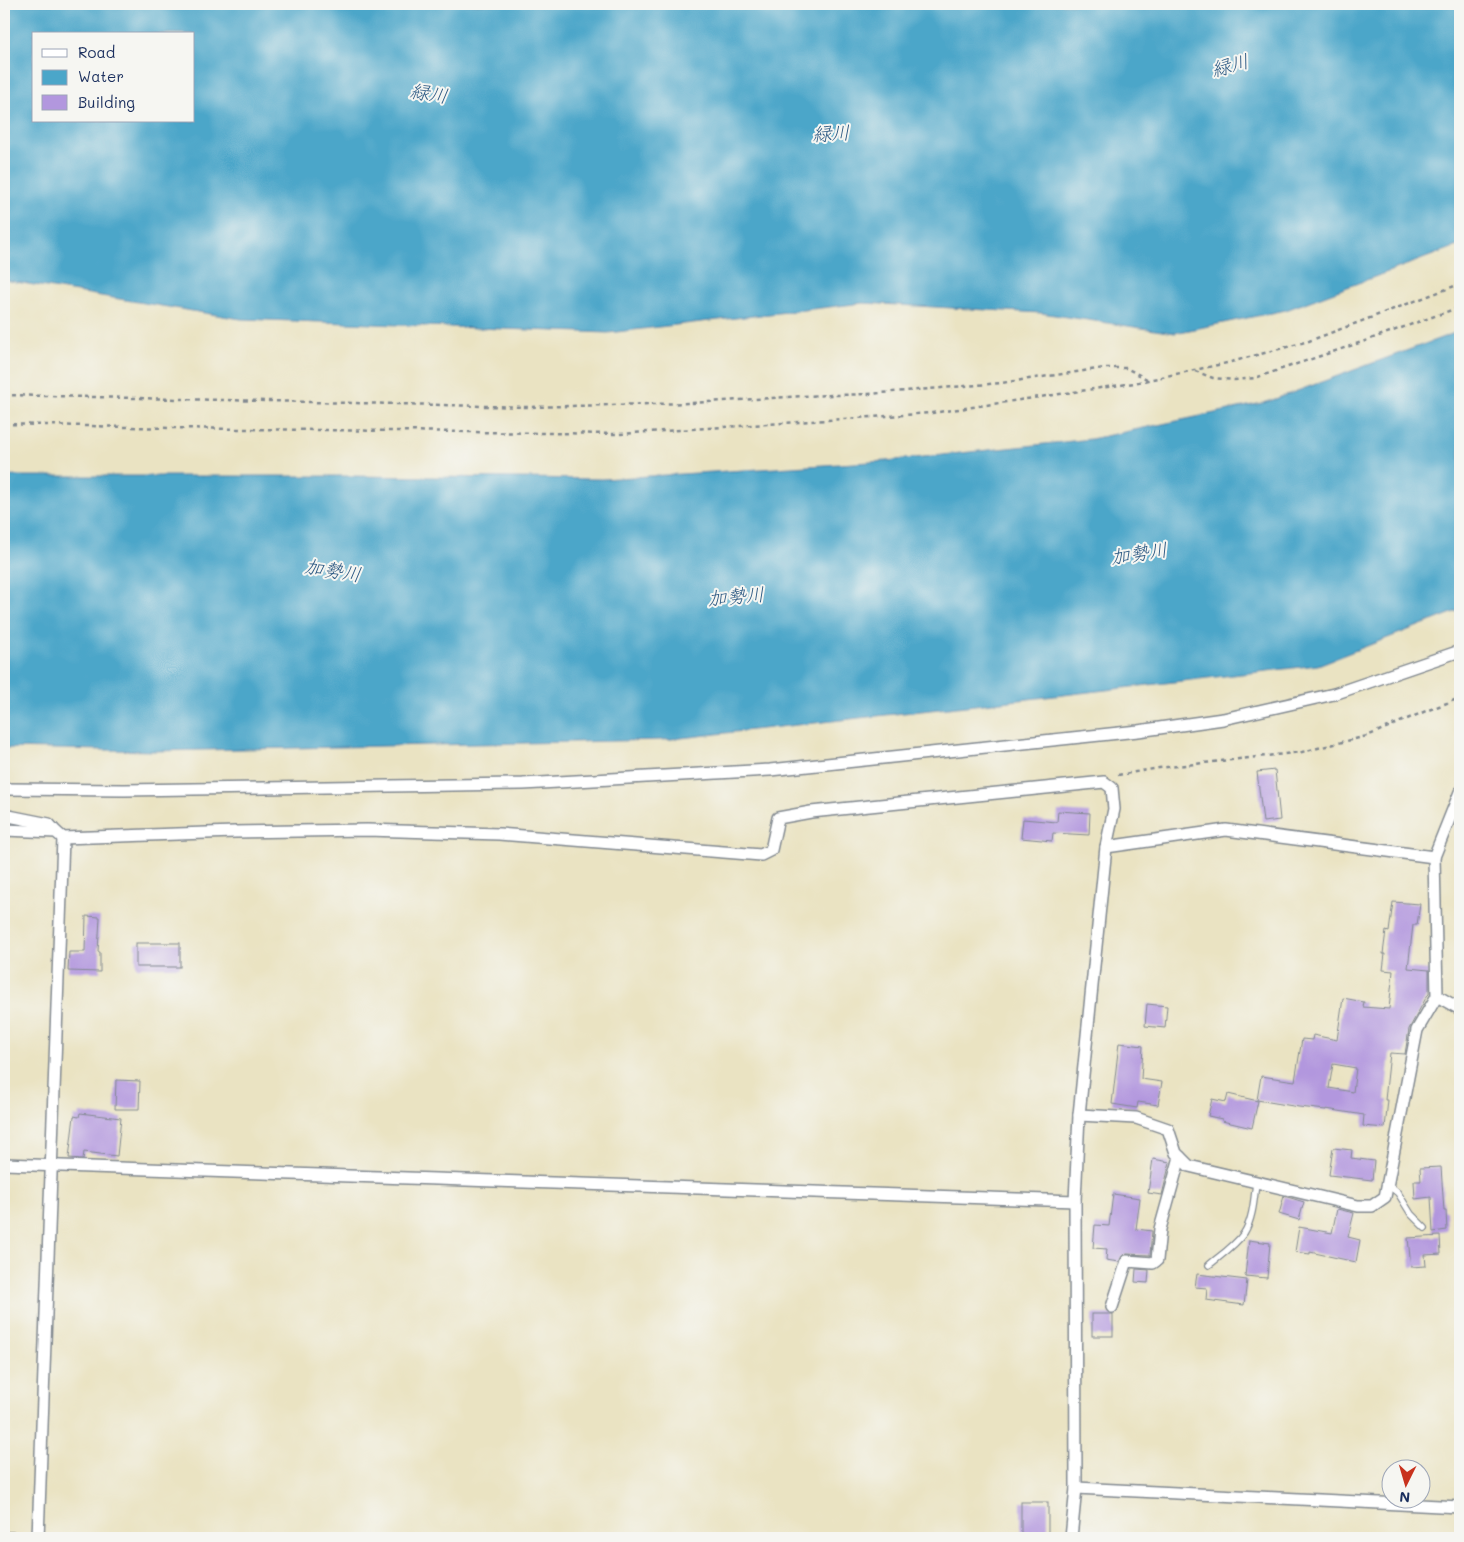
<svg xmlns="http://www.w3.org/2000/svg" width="1464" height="1542" font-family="Mali,'Klee One',sans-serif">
<rect width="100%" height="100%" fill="#f6f6f2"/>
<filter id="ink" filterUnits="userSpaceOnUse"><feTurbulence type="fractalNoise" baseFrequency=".02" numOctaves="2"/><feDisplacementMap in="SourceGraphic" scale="10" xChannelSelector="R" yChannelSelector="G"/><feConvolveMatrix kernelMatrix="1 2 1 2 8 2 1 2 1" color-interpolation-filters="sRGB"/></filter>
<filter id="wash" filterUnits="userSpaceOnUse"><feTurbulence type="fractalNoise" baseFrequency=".0096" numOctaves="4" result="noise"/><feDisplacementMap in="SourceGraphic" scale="20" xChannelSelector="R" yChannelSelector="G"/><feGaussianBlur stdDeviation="1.12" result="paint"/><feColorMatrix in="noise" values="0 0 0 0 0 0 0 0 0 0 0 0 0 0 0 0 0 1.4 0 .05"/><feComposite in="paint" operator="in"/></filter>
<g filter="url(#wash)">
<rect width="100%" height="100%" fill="#eae3c2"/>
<g fill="#4ba6c9" stroke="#336a94" fill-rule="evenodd">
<path d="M4,4h1456v241l-174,65 -111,23 -134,-20 -178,-10 -255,30 -367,-14 -237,-39zM34,34h160v87h-160z"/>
<path d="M1460,331v279l-142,55 -263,31 -392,44 -508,11 -151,-3v-272h346l252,3 284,-18 205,-22 176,-37z"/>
</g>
<g id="blocks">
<g fill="#b297de" fill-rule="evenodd">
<path d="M1275,770l5,50 -17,2 -6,-50z"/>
<path d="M1058,811l32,2 -1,22 -36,-2 -1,8 -31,-3 2,-19 34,3z"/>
<path d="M1393,902l27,2 -3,21h-4l-5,43 21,2v24l-2,2 -18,33 -4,25 -15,-1 -5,47h3l-3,28 -22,-2 1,-11 -38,-6v1l-27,-3 -42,-7 4,-24 34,5 7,-42 10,1 1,-5 24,5 6,-42 21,4 -1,5 26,2 4,-38 -10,-1 2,-16h-2l3,-23 3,1zM1333,1064l23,4 -3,24 -24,-4z"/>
<path d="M86,916l14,1 -2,35h2v20l-32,-1 1,-19h16z"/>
<rect x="136" y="943" width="44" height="24"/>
<path d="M1147,1004l20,2 -2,22 -20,-2z"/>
<path d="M1119,1043l24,3 -2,33 21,3 -4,23 -20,-3 -1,6 -25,-4z"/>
<path d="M116,1080l24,1 -1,28h-24z"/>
<path d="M1228,1094l30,7 -6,27 -30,-7v-2l-14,-3 4,-17 14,3z"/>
<path d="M80,1113l41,5 -4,38 -33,-4 -1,7 -14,-1 5,-42 5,1z"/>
<path d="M1333,1148l19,2 -1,8 23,3 -2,19 -43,-5z"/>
<path d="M1153,1159l17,3 -8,33 -14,-2z"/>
<path d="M1441,1167l3,44h2l1,19 -14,2 -2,-35 -16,2 -1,-18h7l-1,-13z"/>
<path d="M1113,1194l27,4 -4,31 16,2 -2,24 -23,-1 -5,2 -3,6 -13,-2 1,-11 -14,-1 2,-23 14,1z"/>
<path d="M1284,1196l20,6 -5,18 -20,-6z"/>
<path d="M1337,1209l17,4 -6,24 12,3 -4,22 -46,-10v2l-15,-2 4,-25 33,6z"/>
<path d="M1440,1236l1,18 -16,1 1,11 -15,1 -3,-29z"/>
<path d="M1249,1240l21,3 -3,35 -22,-2z"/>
<path d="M1136,1269l13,1 -1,13 -13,-1z"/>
<path d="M1197,1274l50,6 -3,25 -38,-5 1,-12 -12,-1z"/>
<rect x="1092" y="1314" width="21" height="22"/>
<rect x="1021" y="1502" width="27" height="36"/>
</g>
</g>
</g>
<g filter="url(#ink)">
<use href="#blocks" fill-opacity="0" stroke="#828990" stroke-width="1"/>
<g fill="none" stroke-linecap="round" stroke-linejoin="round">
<defs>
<g id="service">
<path d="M1388,1185l10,8 13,21 14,14"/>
<path d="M1209,1265c12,-10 26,-19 35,-32 9,-14 10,-34 12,-50"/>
</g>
<g id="minor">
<path d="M4,789l120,1 399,-6 247,-14 368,-39 85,-12 111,-25 126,-43"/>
<path d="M4,815l45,9 7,8"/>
<path d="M4,830l52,2 7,6 172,-6 132,-2 132,4 262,21 10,-5 7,-32 33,-6 293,-30 8,6 2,21 -8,38 -27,268 -4,86 1,287 -5,50"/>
<path d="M1434,857l26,-65"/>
<path d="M1437,996l23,13"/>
<path d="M1079,1115l57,3 32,11 8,24 13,13 169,40h14l13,-9 32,-167 20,-34 -3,-139 -208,-27 -120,17"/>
<path d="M4,1164l1071,37"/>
<path d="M1112,1307l15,-46 26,2 4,-3 3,-31 20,-72"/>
<path d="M1076,1488l384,19"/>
<path d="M4,1538h8"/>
<path d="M38,1538l25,-700"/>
</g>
</defs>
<use href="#service" stroke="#828990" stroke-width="8"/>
<use href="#minor" stroke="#828990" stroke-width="14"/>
<g stroke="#828990" stroke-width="2.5" stroke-dasharray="4 4" stroke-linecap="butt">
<path d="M1195,371l18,7 21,2 21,-2 107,-36 98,-35"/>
<path d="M4,395l525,12 163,-4 110,-7 67,-2 132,-11 103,-15h22l21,11"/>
<path d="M4,424l166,4 449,6 313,-21 202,-30 93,-20 82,-22 151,-57"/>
<path d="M1118,775l41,-7 143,-16 65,-16 59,-25 34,-13"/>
</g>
<use href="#service" stroke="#fff" stroke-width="5.5"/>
<use href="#minor" stroke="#fff" stroke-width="11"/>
</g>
</g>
<g text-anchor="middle" stroke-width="4" stroke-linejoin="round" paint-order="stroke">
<g font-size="19" font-style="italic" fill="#2c5983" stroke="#f6f6f2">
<text transform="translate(1230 65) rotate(-15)" y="7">緑川</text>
<text transform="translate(429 93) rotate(9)" y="7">緑川</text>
<text transform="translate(831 133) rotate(-3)" y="7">緑川</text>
<text transform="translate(1139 553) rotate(-8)" y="7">加勢川</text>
<text transform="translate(333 570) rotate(9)" y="7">加勢川</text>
<text transform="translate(736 596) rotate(-5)" y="7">加勢川</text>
</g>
</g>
<rect width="1464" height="1542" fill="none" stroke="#f6f6f2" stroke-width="20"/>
<rect x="32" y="32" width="162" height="90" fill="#f6f6f2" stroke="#9ea6b7"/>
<rect x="42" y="49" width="25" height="8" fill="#ffffff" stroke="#9ea6b7"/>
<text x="78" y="58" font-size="15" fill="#1b2f5e">Road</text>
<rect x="42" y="70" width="25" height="15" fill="#4ba6c9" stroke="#9ea6b7"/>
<text x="78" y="82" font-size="15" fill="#1b2f5e">Water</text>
<rect x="42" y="95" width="25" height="15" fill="#b297de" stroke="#9ea6b7"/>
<text x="78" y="108" font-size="15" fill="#1b2f5e">Building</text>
<g transform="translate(1406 1484) rotate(185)"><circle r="24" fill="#f6f6f2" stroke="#9ea6b7"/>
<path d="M0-4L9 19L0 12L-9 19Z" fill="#c8321e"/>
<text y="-8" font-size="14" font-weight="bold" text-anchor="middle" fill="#1b2f5e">N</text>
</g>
</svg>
